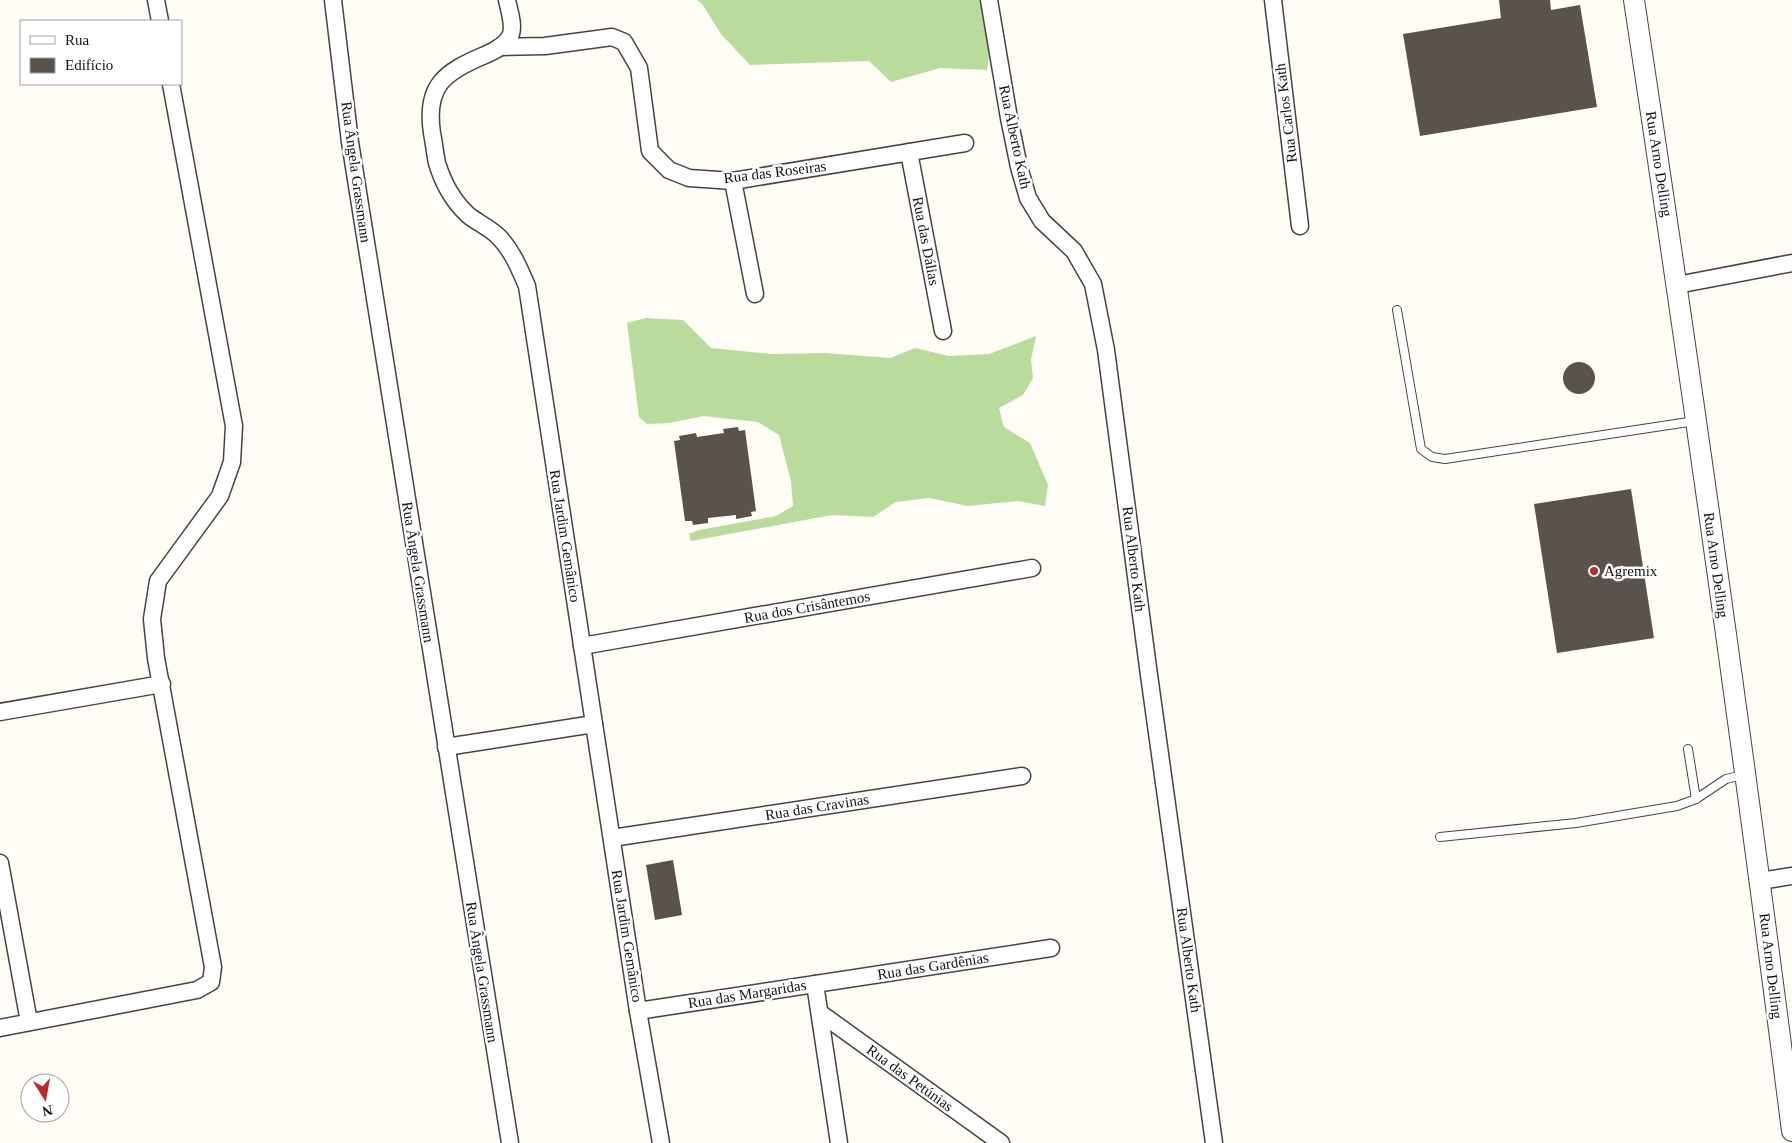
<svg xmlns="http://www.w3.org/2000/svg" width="1792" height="1143" font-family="Georgia,serif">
<rect width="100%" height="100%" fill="#fffdf5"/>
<g fill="#b9dc9c">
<path d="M697,0h286l8,43 -4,27 -47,-2 -49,14 -22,-21 -119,4 -29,-31 -19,-30z"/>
<path d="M646,318l37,2 28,28 61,6 53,-1 65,5 25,-10 34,8 40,-2 47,-18 -5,24 2,18 -10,17 -24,13 5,19 26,16 18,42 -3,21 -27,-5 -50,5 -39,-8 -33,4 -23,15 -41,-2 -141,26 -2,-7 10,-4 77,-14 17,-10 -2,-25 -12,-46 -21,-13 -54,-6 -35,7 -22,1 -8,-7 -12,-94z"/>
</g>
<g fill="#5a524d">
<path d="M1499,0h51l1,10 29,-5 17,102 -177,29 -17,-102 98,-16z"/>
<circle cx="1579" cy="378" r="16"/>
<path d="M738,427l1,4 6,-1 11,81 -5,1 1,4 -16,3v-4l-28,3v5l-15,2 -1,-4h-7l-11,-80 6,-1 -1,-4 17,-3 1,4 27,-4 -1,-4z"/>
<path d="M1631,489l23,149 -97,15 -23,-149z"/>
<path d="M673,860l9,55 -27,5 -9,-55z"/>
</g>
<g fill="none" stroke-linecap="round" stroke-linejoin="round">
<defs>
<g id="service">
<path d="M1397,310l24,139 11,8 13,2 250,-38"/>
<path d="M1688,749l8,50"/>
<path d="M1440,837l136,-14 101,-17 19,-7 30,-20 17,-4"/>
</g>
<g id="minor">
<path d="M156,0l4,21"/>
<path d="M333,0l17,142 160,1001"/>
<path d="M507,0c2,10 7,24 4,34 -4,11 -17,17 -26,21 -41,17 -60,31 -53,78 2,10 3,21 5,30 6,20 16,38 31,52 10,8 22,13 31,22 14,15 20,31 28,49l111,725 23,132"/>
<path d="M989,0l20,118 10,49 9,31 14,23 32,30 19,33 13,66 43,325 65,468"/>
<path d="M1273,0l27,226"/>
<path d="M501,47l44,-1 67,-9 12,5 15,26 11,83 19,19 20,8 44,3 232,-38"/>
<path d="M909,152l34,179"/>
<path d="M733,181l22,113"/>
<path d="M1677,285l115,-22"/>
<path d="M582,646l450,-78"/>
<path d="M0,712l162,-28"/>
<path d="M446,747l148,-23"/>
<path d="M612,838l410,-62"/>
<path d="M0,863l29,159"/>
<path d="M1760,881l32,-5"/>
<path d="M815,984l24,159"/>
<path d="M638,1011l413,-63"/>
<path d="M820,1013l181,130"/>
<path d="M0,1028l197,-38 14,-8 2,-15 -57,-309 -4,-39 6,-38 62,-85 12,-34 2,-36 -63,-342"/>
</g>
<path id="tertiary" d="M1634,0c57,376 110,753 158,1131"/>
</defs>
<use href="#service" stroke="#444" stroke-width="10"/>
<use href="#minor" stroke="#444" stroke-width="19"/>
<use href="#tertiary" stroke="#444" stroke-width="22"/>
<use href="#service" stroke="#fff" stroke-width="8"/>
<use href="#minor" stroke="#fff" stroke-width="16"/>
<use href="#tertiary" stroke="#fff" stroke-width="20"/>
</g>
<circle fill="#c4262e" stroke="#fff" stroke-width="2" cx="1594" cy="571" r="5"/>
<g text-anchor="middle" stroke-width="5" stroke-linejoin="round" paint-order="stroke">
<g font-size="15" fill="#111" stroke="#fff">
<text transform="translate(1286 113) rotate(-97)" y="5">Rua Carlos Kath</text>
<text transform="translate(1015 137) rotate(78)" y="5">Rua Alberto Kath</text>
<text transform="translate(1659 164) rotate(81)" y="5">Rua Arno Delling</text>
<text transform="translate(356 172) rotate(82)" y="5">Rua Ângela Grassmann</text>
<text transform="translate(775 172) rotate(-7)" y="5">Rua das Roseiras</text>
<text transform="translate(926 241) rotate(79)" y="5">Rua das Dálias</text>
<text transform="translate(565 536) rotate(81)" y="5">Rua Jardim Gemânico</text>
<text transform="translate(1134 559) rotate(83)" y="5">Rua Alberto Kath</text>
<text transform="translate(1716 565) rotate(82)" y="5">Rua Arno Delling</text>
<text transform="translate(418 572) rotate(81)" y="5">Rua Ângela Grassmann</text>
<text transform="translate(807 607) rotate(-10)" y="5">Rua dos Crisântemos</text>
<text transform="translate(817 807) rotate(-9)" y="5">Rua das Cravinas</text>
<text transform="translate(627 936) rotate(81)" y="5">Rua Jardim Gemânico</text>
<text transform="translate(1189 960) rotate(82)" y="5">Rua Alberto Kath</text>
<text transform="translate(933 966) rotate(-9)" y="5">Rua das Gardênias</text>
<text transform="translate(1771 966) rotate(83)" y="5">Rua Arno Delling</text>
<text transform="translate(482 972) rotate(81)" y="5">Rua Ângela Grassmann</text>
<text transform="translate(747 994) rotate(-9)" y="5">Rua das Margaridas</text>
<text transform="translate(910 1078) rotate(36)" y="5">Rua das Petúnias</text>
</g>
<g font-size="15" fill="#111" stroke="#fff" text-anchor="start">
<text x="1604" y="576">Agremix</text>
</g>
</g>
<rect x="20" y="20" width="162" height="65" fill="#ffffff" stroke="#a0a0a0"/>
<rect x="30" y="36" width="25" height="8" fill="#ffffff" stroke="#a0a0a0"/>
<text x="65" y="45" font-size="15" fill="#111111">Rua</text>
<rect x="30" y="58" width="25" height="15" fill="#5a524d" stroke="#a0a0a0"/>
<text x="65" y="70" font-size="15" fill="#111111">Edifício</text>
<g transform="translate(45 1098) rotate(169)"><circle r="24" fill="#ffffff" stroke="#a0a0a0"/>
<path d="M0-4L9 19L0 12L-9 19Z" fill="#c4262e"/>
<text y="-8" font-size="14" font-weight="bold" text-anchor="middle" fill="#111111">N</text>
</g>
</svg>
